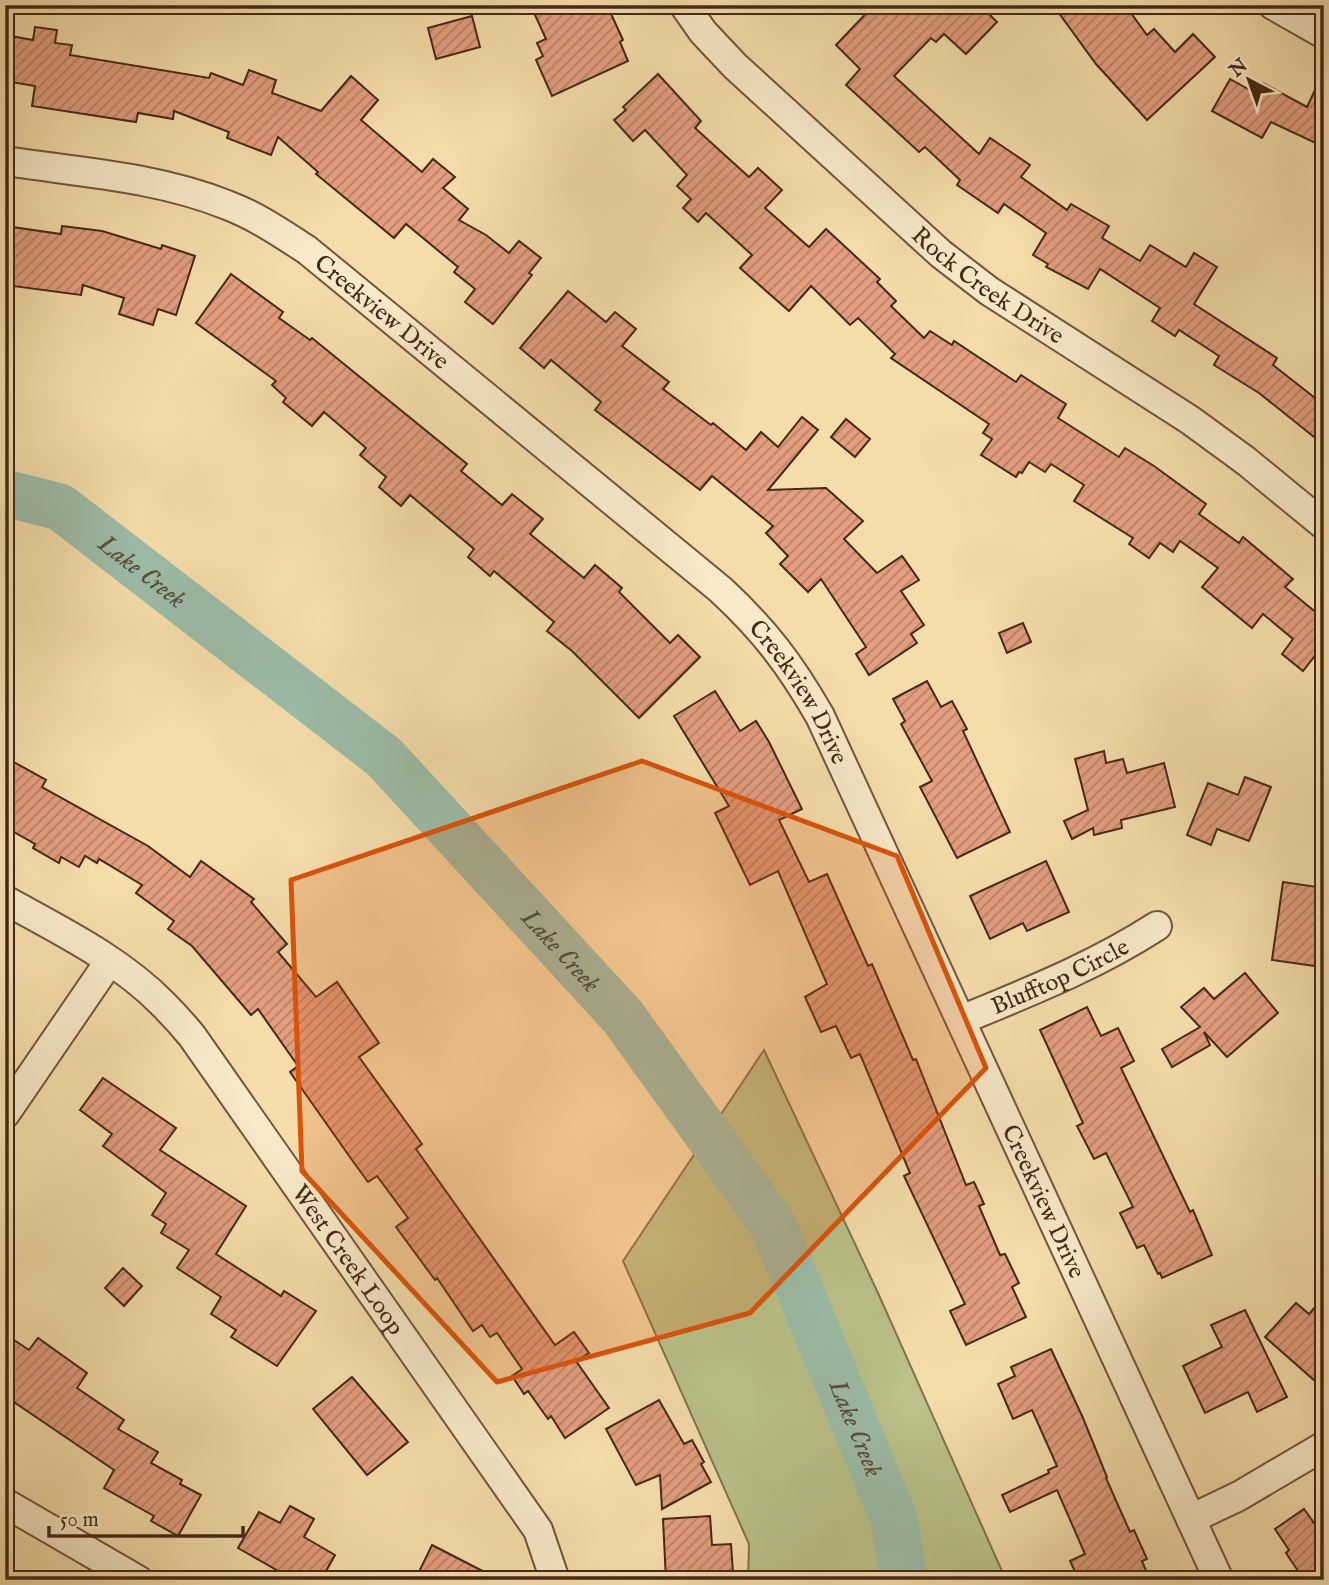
<svg xmlns="http://www.w3.org/2000/svg" width="1329" height="1585" font-family="'IM FELL English',serif">
<defs>
<pattern id="building-hatch" width="6" height="6" patternUnits="userSpaceOnUse" patternTransform="scale(1.75)"><rect width="6" height="6" fill="#e39e7f"/><path d="M-1 1l2-2M0 6l6-6M5 7l2-2" fill="none" stroke="#ba8167"/></pattern>
</defs>
<rect width="100%" height="100%" fill="#f5ddab"/>
<filter id="stains"><feTurbulence type="fractalNoise" baseFrequency=".00286" numOctaves="4"/><feColorMatrix values="0 0 0 0 .2 0 0 0 0 .09 0 0 0 0 .02 0 0 0 .5 -.17"/></filter>
<radialGradient id="worn" r=".72"><stop offset=".6" stop-color="#630" stop-opacity="0"/><stop offset="1" stop-color="#630" stop-opacity=".3"/></radialGradient>
<path fill="#bbc189" stroke="#807450" stroke-width="2" d="M764,1050l114,243 128,287h-258l1,-36 -126,-283z"/>
<g fill="none" stroke-linecap="round" stroke-linejoin="round">
<path stroke="#9cbca7" stroke-width="47" id="s1" d="M5,493l55,14 324,250 239,260 150,208 121,294 10,61"/>
</g>
<g fill="url(#building-hatch)" stroke="#452817" stroke-width="2">
<path d="M556,5h51l16,35 -3,2 8,19 -76,35 -16,-36 7,-4 -6,-13 9,-4 -11,-24z"/>
<path d="M874,5h106l17,17 -31,32 -22,-20 -8,8 -5,-4 -37,38 85,78 11,-16 40,27 -9,12 46,33 4,-6 38,22 -7,12 38,23 10,-16 36,22 8,-14 23,14 -23,37 83,54 -4,7 51,40v40l-65,-52 -45,-28 5,-9 -40,-26 -4,6 -23,-15 8,-13 -60,-39 -12,20 -42,-22 2,-3 -15,-9 13,-22 -42,-29 -6,9 -41,-28 3,-5 -35,-33 -6,5 -73,-67 14,-16 -24,-24z"/>
<path d="M1053,5h72l22,30 7,-6 21,23 18,-18 22,23 -68,63 -51,-56z"/>
<path d="M472,16l8,31 -44,12 -8,-31z"/>
<path d="M35,27l22,3 -2,13 17,2 -2,10 139,23 2,-5 32,12 6,-15 27,10 -4,13 49,18 30,-35 27,24 -17,20 61,52 11,-13 22,18 -12,11 25,21 -9,11 27,15 23,18 10,-12 22,17 -12,15 3,2 -39,49 -28,-22 10,-13 -21,-17 4,-5 -52,-43 -12,14 -78,-64 2,-2 -40,-35 -7,18 -44,-17 2,-6 -55,-21 -1,8 -35,-6 -2,9 -104,-16 3,-20 -30,-5v-46l28,5z"/>
<path d="M1324,71v76l-53,-25 -9,16 -50,-27 18,-32 27,15 6,-11 44,24z"/>
<path d="M658,74l43,47 -6,7 54,49 9,-9 24,22 -17,18 44,39 17,-18 54,50 -3,3 19,19 -5,5 33,32 6,-7 22,14 2,-4 62,41 5,-7 23,15 22,14 -8,14 61,39 6,-9 29,18 52,38 -7,10 40,29 4,-6 50,42 -8,8 39,32v46l-10,-8 -11,14 -21,-17 11,-15 -30,-25 -11,14 -50,-41 16,-19 -38,-27 -7,11 -13,-9 -11,15 -20,-14 4,-6 -59,-37 10,-16 -33,-21 -6,8 -16,-10 -7,11 -3,-1 -3,5 -35,-22 11,-16 -9,-6 6,-9 -98,-66 4,-4 -37,-36 -8,7 -39,-39 -22,25 -49,-43 12,-13 -46,-42 -8,9 -15,-14 8,-9 -14,-13 10,-11 -42,-45 -12,11 -19,-21 12,-10 -3,-3z"/>
<path d="M62,226l40,5 59,18 1,-4 33,11 -19,59 -18,-6 -5,16 -34,-11 5,-16 -41,-13 -2,10 -76,-10 7,-58 49,7z"/>
<path d="M231,274l52,38 -4,6 31,22 2,-2 155,126 -6,7 41,34 10,-11 31,25 -13,15 54,44 11,-13 27,23 -3,4 51,51 8,-8 22,22 -61,61 -67,-67 -25,-20 7,-9 -60,-51 -4,5 -22,-19 6,-8 -64,-54 -9,11 -22,-19 7,-10 -26,-22 6,-7 -42,-36 -12,14 -29,-24 3,-4 -14,-13 4,-4 -80,-58z"/>
<path d="M568,291l38,31 9,-10 21,17 -14,17 47,36 -6,7 48,36 2,-2 33,27 15,-18 17,15 24,-30 16,13 -50,60 58,-2 37,33 -19,18 33,34 25,-17 17,24 -18,11 23,34 -13,9 6,9 -48,32 -13,-21 10,-7 -45,-68 -13,13 -28,-28 8,-8 -22,-23 7,-7 -61,-50 -12,14 -105,-80 6,-8 -50,-42 -7,8 -24,-20z"/>
<path d="M846,419l24,20 -15,18 -24,-20z"/>
<path d="M1023,623l8,19 -24,11 -8,-20z"/>
<path d="M927,681l14,26 11,-6 15,28 -4,2 47,101 -53,26 -37,-71 12,-6 -31,-57 4,-3 -12,-22z"/>
<path d="M715,691l25,40 16,-10 13,21 33,67 -23,11 30,62 18,-8 41,92 4,-2 41,96 3,-1 50,126 8,-3 10,22 -5,2 21,49 5,-1 14,29 -7,4 14,30 -60,28 -16,-34 15,-7 -61,-128 6,-3 -50,-119 -9,4 -15,-32 -15,6 -16,-35 22,-13 -49,-113 -28,14 -35,-72 14,-7 -55,-90z"/>
<path d="M1104,751l2,12 17,-4 4,14 37,-10 11,44 -54,13 1,8 -28,7 -1,-7 -21,11 -8,-18 24,-11 -13,-51z"/>
<path d="M12,761l34,19 -4,7 106,59 42,31 11,-16 53,38 -3,3 36,42 -9,8 38,45 21,-15 42,61 -20,14 63,87 -6,5 139,196 19,-13 15,21 -13,8 33,47 -44,30 -14,-22 -3,3 -20,-28 -4,3 -12,-18 10,-7 -25,-36 -7,4 -8,-12 -9,6 -36,-53 -2,2 -39,-53 12,-9 -31,-42 -9,6 -16,-22 -62,-88 8,-6 -40,-57 -7,6 -59,-69 -24,-17 6,-8 -38,-28 6,-8 -43,-26 -2,4 -12,-7 -6,11 -18,-10 -2,6 -26,-15 2,-4 -30,-17v-53z"/>
<path d="M1245,777l26,10 -22,54 -32,-12 -6,16 -24,-10 21,-52 30,12z"/>
<path d="M1046,861l23,51 -42,19 -4,-8 -33,16 -20,-43z"/>
<path d="M1283,882l41,6v57h-2l-1,8h-4l-2,13 -43,-6z"/>
<path d="M1245,973l33,40 -51,44 -23,-25 6,13 -38,22 -10,-18 38,-22 -19,-20 23,-19 10,11z"/>
<path d="M1087,1007l14,29 17,-8 16,33 -13,7 69,144 3,-2 19,45 -50,23 -2,-5 -2,1 -14,-29 -7,3 -17,-35 13,-6 -27,-54 -12,6 -17,-33 6,-3 -43,-93z"/>
<path d="M103,1078l73,50 -16,22 86,56 -30,48 65,42 3,-5 32,20 -39,55 -46,-29 5,-7 -25,-16 10,-17 -44,-29 12,-18 -28,-17 5,-9 -14,-9 14,-22 -63,-47 9,-12 -32,-24z"/>
<path d="M123,1268l19,18 -18,20 -19,-18z"/>
<path d="M1324,1297v74l-9,10 -50,-44 31,-34 13,11z"/>
<path d="M1245,1310l42,87 -30,15 -9,-20 -43,21 -22,-47 39,-19 -11,-22z"/>
<path d="M5,1334l24,16 9,-12 49,35 -10,15 47,32 -6,9 40,23 -7,11 31,17 -2,4 21,11 -23,41 -27,-15 3,-5 -50,-28 10,-18 -109,-74z"/>
<path d="M1051,1349l32,69 24,59 -1,1 24,54 4,-2 13,29 -5,2 8,19h-71l-9,-19 15,-7 -28,-64 -47,22 -8,-17 47,-22 -1,-3 9,-4 -25,-56 -19,9 -15,-35 17,-8 -4,-9z"/>
<path d="M352,1377l56,65 -41,33 -54,-66z"/>
<path d="M659,1400l25,44 8,-4 12,22 -3,2 10,18 -49,27 -2,-34 -24,10 -30,-56z"/>
<path d="M290,1506l24,13 -10,18 31,18 -14,25h-27l-56,-32 21,-36 21,11z"/>
<path d="M1304,1509l20,28v43h-20l-18,-27 3,-3 -14,-21z"/>
<path d="M710,1516l2,29 19,-1 2,29 -18,1 1,6h-50l-3,-61z"/>
<path d="M432,1545l68,35h-85z"/>
</g>
<g fill="none" stroke-linecap="round" stroke-linejoin="round">
<defs>
<g id="minor">
<path id="s2" d="M684,5l19,27 32,34 206,188 48,37 201,129 56,41 78,64"/>
<path d="M1273,5l51,29"/>
<path id="s3" d="M5,161c74,11 153,16 222,44 29,11 54,28 80,45l414,340c44,41 69,74 99,126l399,864"/>
<path id="s4" d="M5,900c54,30 114,59 158,104 10,10 20,21 29,32l346,494 17,50"/>
<path id="s5" d="M961,1020c68,-28 134,-54 196,-94"/>
<path d="M5,1114l104,-152"/>
<path d="M5,1503l133,77"/>
<path d="M1191,1519l48,-23 85,-50"/>
</g>
</defs>
<use href="#minor" stroke="#71553c" stroke-width="32"/>
<use href="#minor" stroke="#f8e9c8" stroke-width="28"/>
</g>
<path fill="#d8540d" fill-opacity="0.2" stroke="#d8540d" stroke-width="5" stroke-linejoin="round" d="M642,761l255,95 89,212 -236,245 -253,69 -195,-211 -11,-291z"/>
<g text-anchor="middle" stroke-width="6" stroke-linejoin="round" paint-order="stroke">
<g font-size="24" fill="#452817" stroke="#f8e9c8">
<text dy="8" stroke="none"><textPath href="#s2" startOffset="415">Rock Creek Drive</textPath></text>
<text dy="8" stroke="none"><textPath href="#s3" startOffset="416">Creekview Drive</textPath></text>
<text dy="8" stroke="none"><textPath href="#s3" startOffset="984">Creekview Drive</textPath></text>
<text dy="8" stroke="none"><textPath href="#s5" startOffset="108">Blufftop Circle</textPath></text>
<text dy="8" stroke="none"><textPath href="#s3" startOffset="1550">Creekview Drive</textPath></text>
<text dy="8" stroke="none"><textPath href="#s4" startOffset="506">West Creek Loop</textPath></text>
</g>
<g font-size="26" font-style="italic" fill="#5b4d3b" stroke="#f8e9c8">
<text dy="9" stroke="none"><textPath href="#s1" startOffset="161">Lake Creek</textPath></text>
<text dy="9" stroke="none"><textPath href="#s1" startOffset="728">Lake Creek</textPath></text>
<text dy="9" stroke="none"><textPath href="#s1" startOffset="1295">Lake Creek</textPath></text>
</g>
</g>
<rect width="1329" height="1585" fill="none" stroke="#f5ddab" stroke-width="28"/>
<rect x="7" y="7" width="1315" height="1571" fill="none" stroke="#452817" stroke-width="3.5"/>
<rect x="14" y="14" width="1301" height="1557" fill="none" stroke="#452817" stroke-width="2"/>
<g transform="translate(1249 80) rotate(319)" stroke="#f8e9c8" stroke-width="5" paint-order="stroke">
<path d="M0-5L12 26L0 18L-12 26Z" fill="#452817"/>
<text y="-10" font-size="19" font-weight="bold" text-anchor="middle" fill="#452817">N</text>
</g>
<path d="M49 1526v10h194v-10" fill="none" stroke="#452817" stroke-width="3.5"/>
<text x="60" y="1526" font-size="21" fill="#452817" stroke="#f8e9c8" stroke-width="5" paint-order="stroke">50 m</text>
<rect width="100%" height="100%" filter="url(#stains)"/>
<rect width="100%" height="100%" fill="url(#worn)"/>
</svg>
